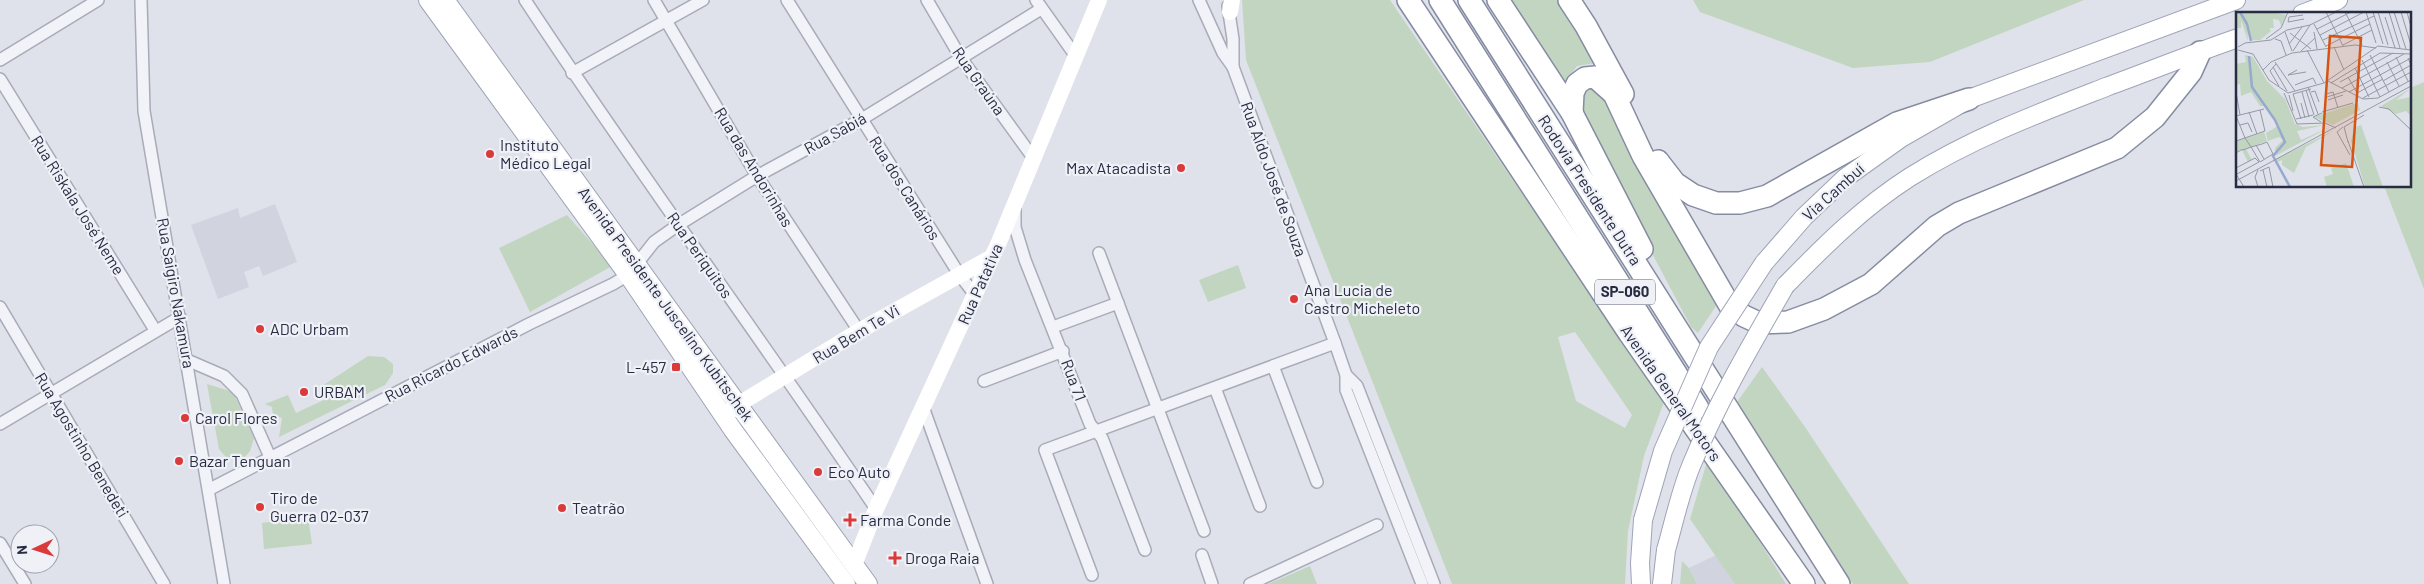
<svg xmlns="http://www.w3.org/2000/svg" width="2424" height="584" font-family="Barlow,sans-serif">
<rect width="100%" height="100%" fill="#dfe2ea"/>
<g fill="#d1d4df">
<path d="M275,204l22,58 -34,14 -4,-10 -15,6 5,15 -31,12 -27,-74 47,-17 2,10z"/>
<path d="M1716,555l19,29h-38l-8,-16z"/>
</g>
<g fill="#c2d5c0" fill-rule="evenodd">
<path d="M1242,0h148l274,402 -20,54 -16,75 -3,53h-173l-206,-524zM1575,332l57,83 -7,13 -49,-27 -18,-64z"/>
<path d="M1508,0h59l28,63 -18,3 -13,18z"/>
<path d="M1693,0h391l-154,62 -77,6 -153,-56z"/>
<path d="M1595,77l127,220 -24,36 -7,-6 -64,-121 -54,-113z"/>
<path d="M2424,82v207l-40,-103h26v-98z"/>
<path d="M567,215l45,51 -82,46 -31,-64z"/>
<path d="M1238,265l8,23 -38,14 -9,-22z"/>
<path d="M368,356l16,1 9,7v9l-8,12 -106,52 3,-19 -9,-3 -1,-8 -7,-3 23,-9 8,18 32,-15 -6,-12z"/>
<path d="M1762,367l43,60 104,157h-56l-116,-182z"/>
<path d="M207,384l26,8 21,46 -4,13 -7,8 -17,-2 -7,-8z"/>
<path d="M1708,458l78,126h-51l-45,-65z"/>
<path d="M308,517l4,27 -48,5 -2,-26z"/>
<path d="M1682,561l7,7 8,16h-17z"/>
<path d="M1310,566l7,18h-49z"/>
</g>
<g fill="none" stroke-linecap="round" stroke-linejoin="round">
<defs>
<g id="street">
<path d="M141,0l3,111 80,473"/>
<path d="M525,0c113,172 236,338 351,509"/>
<path d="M654,0l103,176 102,155"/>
<path d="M787,0l172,274 16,21"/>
<path d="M927,0l34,58 73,101"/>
<path d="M1036,0l39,55"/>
<path d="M1199,0l24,53 10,14v-28l-5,-33"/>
<path d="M0,60l98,-60"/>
<path d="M1233,67l102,276 11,32v15l76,194"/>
<path d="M572,73l131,-73"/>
<path d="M0,79l155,251"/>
<path d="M1015,208v19l10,33 65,164 12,14 43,112"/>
<path d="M1099,253l105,278"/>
<path d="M0,307l164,277"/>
<path d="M1053,327l65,-24"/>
<path d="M187,360l37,16 18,18 28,63"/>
<path d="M1273,366l44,116"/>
<path d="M1346,375l11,11 77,198"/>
<path d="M984,381l79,-30"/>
<path d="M1215,388l45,118"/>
<path d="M923,407l64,177"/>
<path d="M0,424l180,-107"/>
<path d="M210,489l319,-165 84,-40 15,-9 26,-33 24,-17 79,-49 105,-57 179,-110"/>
<path d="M0,543l25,41"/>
<path d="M1202,555l10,29"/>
<path d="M1092,575l-47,-125 290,-107"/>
<path d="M1250,584l127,-59"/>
</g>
<g id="primary">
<path d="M428,0l200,275 105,155 113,154"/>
<path d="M445,0l423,584"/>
<path d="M2302,14l36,-14"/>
<path d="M1764,263l40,-46 41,-39 56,-40 68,-39 267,-99"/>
<path d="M1785,286c39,-40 78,-79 125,-109 62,-39 129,-64 196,-90 44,-16 88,-34 132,-49"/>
<path d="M1641,584l-1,-21 3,-43"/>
<path d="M1662,584l4,-34"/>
</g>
<g id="highway">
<path d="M1408,0l221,333 175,251"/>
<path d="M1440,0l258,408"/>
<path d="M1469,0l370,584"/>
<path d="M1498,0l74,113 70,136"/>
<path d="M1569,0l17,26 37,68"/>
<path d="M1572,113l1,-20 4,-9 8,-6 10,-1 19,17 29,62 87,150 14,10 15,7 29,-1 36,-13 47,-25 66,-58 22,-13 158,-65 38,-31 36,-45 9,-20"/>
<path d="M1658,161l17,22 18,12 23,8h24l27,-7 130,-73 72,-24"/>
</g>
</defs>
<use href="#street" stroke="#a8abb8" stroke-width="14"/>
<use href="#primary" stroke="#9ea4b7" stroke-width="20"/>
<use href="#highway" stroke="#858ca2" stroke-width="24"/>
<use href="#street" stroke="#f2f3f8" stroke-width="11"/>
<g stroke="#fff" stroke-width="16">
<path d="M1230,12l2,-12"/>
<path d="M724,416l15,-12 120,-73 133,-74"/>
<path d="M854,565l22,-56 123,-267 100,-242"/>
</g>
<use href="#primary" stroke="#fff" stroke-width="18"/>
<use href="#highway" stroke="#fff" stroke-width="21"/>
<defs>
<g id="primary-bridge">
<path d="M1643,520l20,-69 46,-104 55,-84"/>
<path d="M1666,550c8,-28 14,-57 25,-84 26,-63 60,-121 94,-180"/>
</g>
</defs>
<use href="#primary-bridge" stroke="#9ea4b7" stroke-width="20" stroke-linecap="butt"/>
<use href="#primary-bridge" stroke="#fff" stroke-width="18"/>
</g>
<g fill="#da3a39" stroke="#eff1f7" stroke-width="2">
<circle cx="490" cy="154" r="5"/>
<circle cx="1181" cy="168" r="5"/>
<circle cx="1294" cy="299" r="5"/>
<circle cx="260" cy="329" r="5"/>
<rect x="671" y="362" width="10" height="10" rx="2.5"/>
<circle cx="304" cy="392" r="5"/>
<circle cx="185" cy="418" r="5"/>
<circle cx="179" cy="461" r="5"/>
<circle cx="818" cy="472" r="5"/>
<circle cx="260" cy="507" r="5"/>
<circle cx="562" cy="508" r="5"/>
<path d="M847.5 512.5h5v5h5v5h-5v5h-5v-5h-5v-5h5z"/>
<path d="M892.5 550.5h5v5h5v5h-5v5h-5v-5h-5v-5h5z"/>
</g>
<g text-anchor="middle" stroke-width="4.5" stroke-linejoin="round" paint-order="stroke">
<rect fill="#eff1f7" stroke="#636779" stroke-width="1" x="1595" y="279.5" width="60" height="25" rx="4"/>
<g font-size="15" font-weight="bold" fill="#272c43">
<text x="1625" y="297">SP-060</text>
</g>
<g font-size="16" fill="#272c43" stroke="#eff1f7">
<text transform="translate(979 81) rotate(55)" y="6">Rua Graúna</text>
<text transform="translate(835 133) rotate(-29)" y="6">Rua Sabiá</text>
<text transform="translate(754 167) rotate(59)" y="6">Rua das Andorinhas</text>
<text transform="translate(1274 179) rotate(70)" y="6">Rua Aldo José de Souza</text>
<text transform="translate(905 188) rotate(58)" y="6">Rua dos Canários</text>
<text transform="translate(1590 190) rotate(57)" y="6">Rodovia Presidente Dutra</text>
<text transform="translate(1833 192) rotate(-42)" y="6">Via Cambuí</text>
<text transform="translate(78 205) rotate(58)" y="6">Rua Riskala José Neme</text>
<text transform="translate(700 255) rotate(55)" y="6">Rua Periquitos</text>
<text transform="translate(980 284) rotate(-66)" y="6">Rua Patativa</text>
<text transform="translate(176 293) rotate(80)" y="6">Rua Saigiro Nakamura</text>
<text transform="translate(666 304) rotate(54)" y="6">Avenida Presidente Juscelino Kubitschek</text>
<text transform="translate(856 334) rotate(-31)" y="6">Rua Bem Te Vi</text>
<text transform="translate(451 364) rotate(-27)" y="6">Rua Ricardo Edwards</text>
<text transform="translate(1074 380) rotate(69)" y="6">Rua 71</text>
<text transform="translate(1671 393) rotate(55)" y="6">Avenida General Motors</text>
<text transform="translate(82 445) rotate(59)" y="6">Rua Agostinho Benedeti</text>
</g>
<g font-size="16" fill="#272c43" stroke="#eff1f7" text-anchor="start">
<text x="500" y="151">Instituto<tspan x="500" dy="18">Médico Legal</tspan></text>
<text x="1171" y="174" text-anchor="end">Max Atacadista</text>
<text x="1304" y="296">Ana Lucia de<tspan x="1304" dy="18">Castro Micheleto</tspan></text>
<text x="270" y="335">ADC Urbam</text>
<text x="666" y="373" text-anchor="end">L-457</text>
<text x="314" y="398">URBAM</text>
<text x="195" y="424">Carol Flores</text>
<text x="189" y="467">Bazar Tenguan</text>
<text x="828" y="478">Eco Auto</text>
<text x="270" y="504">Tiro de<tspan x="270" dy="18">Guerra 02-037</tspan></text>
<text x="572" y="514">Teatrão</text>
<text x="860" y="526">Farma Conde</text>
<text x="905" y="564">Droga Raia</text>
</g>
</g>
<g transform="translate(2236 12)">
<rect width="175" height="175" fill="#dfe2ea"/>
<path d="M0,0h36l14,3 -5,11 -2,-6 -6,-1 1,9h-5l2,3 -11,9h-8l-5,-16 1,17 -7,-21v8h-5zM9,43l8,2 14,24 18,18 10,25 8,3 22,-2 -28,6 4,9 29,-13 -55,29v-8l8,-8 -4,-3 -11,4 -2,-8 12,-7 -2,-5 -12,-15h-4l-9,-14 -10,4 -1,-12 -4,1v-21l10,-2zM175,76l-15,12 15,-3v19l-5,-5 -10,3 -15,-8zM117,92h5l2,6 -27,15 -19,-8zM125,113l22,62h-18l-14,-46 3,-13zM99,118l-29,17 -12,26 -12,-8v-5l-4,2 -2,-3zM28,120l3,9 -21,8 6,11 -4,2 -6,-12 -6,2v-11zM110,151l8,24h-27l-3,-10 9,-3 -2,-6z" fill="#c2d5c0"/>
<path fill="none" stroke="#97a9cd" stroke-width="2.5" d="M4,0l7,12 4,17M13,44l3,31 23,33 10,22 -12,14 17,31"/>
<path fill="none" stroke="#9599a7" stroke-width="1" d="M90,0l17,34M109,0l17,33M130,0l10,31M137,0l10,32M142,0l10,33M153,0l11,36M158,0l12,37M165,0l10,33M171,0l4,15M67,3l-14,2 -1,5 16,-3M149,5l10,31M78,12l12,23M81,17l34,-17M49,20l7,19M78,20l3,17M54,21l21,16M84,23l44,-23M30,27l15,-11 7,-16M39,27l6,2 5,14M87,28l51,-24M53,32l13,-17M107,33l29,-15M90,34l44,-22M2,35l7,-4 26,-3 16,-10 23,-5 26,-13M98,35l10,23M2,38l15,4 16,26 19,13 36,-10 54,-37 33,4M71,38l17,33M57,39l17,-26M65,39l14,-13M56,41l63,-8 21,3M134,43l19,37M160,45l12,24M126,48l18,37M39,50l20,29M151,50l12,24M40,52l-6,7 9,15M37,55l14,24M119,56l14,29M27,58l8,-8 21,-9M61,58l-9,5 18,-3M112,65l9,16M92,69l35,18M147,69l28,-16 -3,-7M104,70l53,-29M95,71l49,-30 31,1M59,73l18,-7 3,6M72,75l10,27M106,76l62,-34M70,78l8,25M0,80l4,23M66,80l7,25M75,80l4,-1 4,11M113,80l62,-34M48,81l13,31 28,-1 11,5M121,81l26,-14M57,82l18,-5M57,82l8,25M90,82l7,-2 5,16M53,83l4,16M91,85l19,-6M127,86l48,-26M127,87l15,-1 33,-18M92,88l15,-5M65,91l4,15M143,95l10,2 22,21M13,100l8,22M86,100l31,-9M0,104l9,22 6,9 9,15 13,-8 -6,-12 -5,2 -11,3 -5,2 -5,1 -5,3M0,104l28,-7M60,107l17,-4M85,110l-8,-5 9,-4M4,113l8,-2 4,9M107,115l-6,5 13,23M0,129l29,-10 -5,-21M112,129l16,46M112,130l-4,-15 20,-12M20,133l8,14M0,156l19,-10 4,4 -22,12M22,158l-3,7 3,10M27,158l4,17M24,159l9,-4 4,20M0,162l8,13M0,169l175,-95"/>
<path fill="#d55412" fill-opacity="0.15" stroke="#d55412" stroke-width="2.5" d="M94,24l31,2 -9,129 -31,-2z"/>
<rect width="175" height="175" fill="none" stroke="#272c43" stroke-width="2.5"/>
</g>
<g transform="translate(35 549) rotate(266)"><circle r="24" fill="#eff1f7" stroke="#9fa2af"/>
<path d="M0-4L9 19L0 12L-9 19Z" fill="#da3a39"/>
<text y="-8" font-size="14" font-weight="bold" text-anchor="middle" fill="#272c43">N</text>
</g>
</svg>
